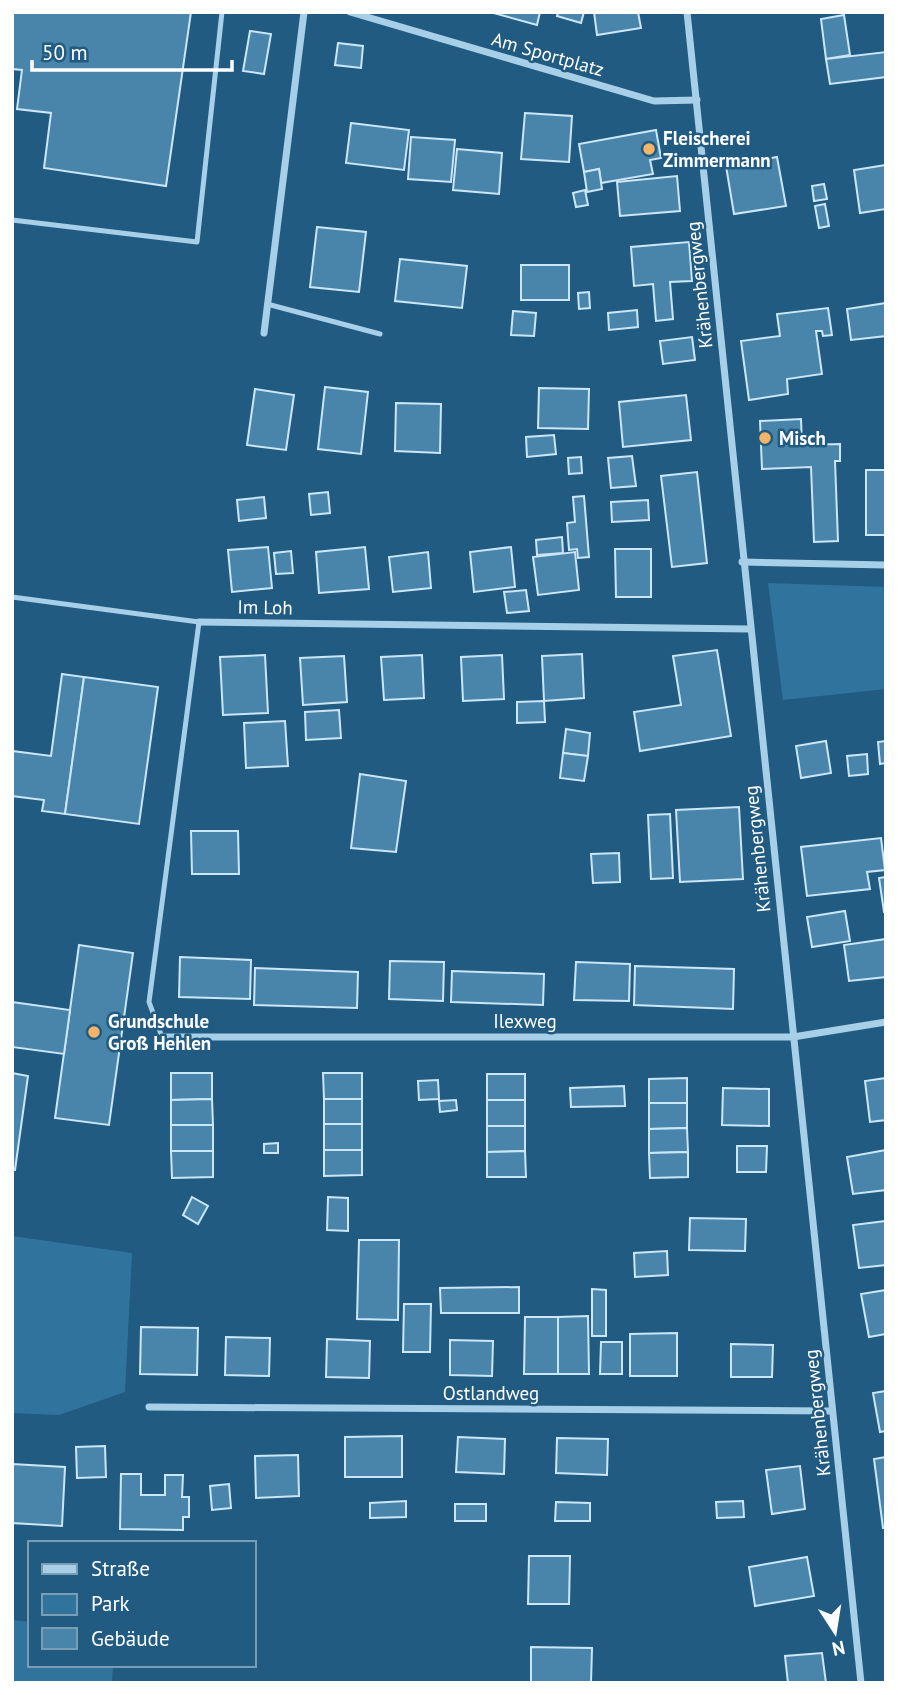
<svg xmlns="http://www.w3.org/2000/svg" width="898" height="1695" font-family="'PT Sans',sans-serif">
<rect width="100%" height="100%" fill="#215b82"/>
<g fill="#30749e">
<path d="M768,583l118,4v102l-103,11z"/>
<path d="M12,1236l120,17 -7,139 -66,23 -47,-2z"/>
<path d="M12,1620l18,2v43h83l-1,18h-100z"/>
</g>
<g fill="#4985ab" stroke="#cbe6f6" stroke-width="2">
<path d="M12,12h179l-25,174 -122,-18 7,-55 -34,-4 5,-39 -10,-1z"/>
<path d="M490,12h50l-3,13z"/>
<path d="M558,12h26l-3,11 -24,-7z"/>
<path d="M594,12h44l3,16 -44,7z"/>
<path d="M844,15l6,40 -24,4 -5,-40z"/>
<path d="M250,31l21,3 -7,40 -21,-3z"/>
<path d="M338,43l25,3 -2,22 -26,-3z"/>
<path d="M886,52v25l-56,7 -4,-25z"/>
<path d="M525,113l47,3 -3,46 -48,-3z"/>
<path d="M351,123l58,7 -5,40 -58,-7z"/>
<path d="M656,130l5,28 -11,2 3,14 -52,9 -2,-14 -15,3 -5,-28z"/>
<path d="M411,137l44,3 -4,42 -43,-3z"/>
<path d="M457,149l45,4 -3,41 -46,-4z"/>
<path d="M777,157l9,49 -52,8 -8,-48z"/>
<path d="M886,165v44l-26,4 -6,-43z"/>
<path d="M599,169l3,20 -15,3 -3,-20z"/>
<path d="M677,176l3,35 -60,5 -3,-34z"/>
<path d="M824,184l3,15 -13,2 -2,-15z"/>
<path d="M585,190l3,15 -12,2 -3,-14z"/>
<path d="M825,204l4,22 -10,2 -4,-22z"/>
<path d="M317,227l49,5 -7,60 -49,-5z"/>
<path d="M689,242l3,39 -22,1 3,37 -17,2 -3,-37 -19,2 -3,-39z"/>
<path d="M400,259l67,7 -5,42 -67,-7z"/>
<rect x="521" y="265" width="48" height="35"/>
<path d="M589,292l1,16 -11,1 -1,-16z"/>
<path d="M886,303v33l-35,4 -4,-31z"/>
<path d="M828,308l4,27 -9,1 -1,-5h-6l6,43 -35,5 1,15 -39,6 -8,-59 39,-5 -3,-22z"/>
<path d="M637,310l1,17 -29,3 -1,-17z"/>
<path d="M513,311l23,2 -2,23 -23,-1z"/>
<path d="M692,337l3,23 -32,4 -3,-23z"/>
<path d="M325,387l43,5 -7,62 -43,-5z"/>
<path d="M539,388l50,1 -1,40 -50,-1z"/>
<path d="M255,389l39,6 -8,55 -39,-5z"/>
<path d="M686,395l5,45 -68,7 -4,-45z"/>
<path d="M396,403l45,1 -1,49 -45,-2z"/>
<path d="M801,419l1,26 38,-1v17h-5l3,80 -24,1 -3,-75 -49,2 -2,-48z"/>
<path d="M554,435l2,19 -29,3 -1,-20z"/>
<path d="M632,456l4,30 -25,2 -3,-30z"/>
<path d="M581,457l1,16 -13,1 -1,-16z"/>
<rect x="866" y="470" width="20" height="65"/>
<path d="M697,472l10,91 -35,4 -11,-91z"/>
<path d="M328,492l2,21 -19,2 -2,-21z"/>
<path d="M584,496l5,61 -11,1 -1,-9 -8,1 -2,-27 8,-1 -2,-25z"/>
<path d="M264,497l2,21 -27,3 -2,-21z"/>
<path d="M648,500l1,20 -37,2 -1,-20z"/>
<path d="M562,537l1,16 -26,2 -1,-15z"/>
<path d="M268,547l4,41 -40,4 -4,-42z"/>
<path d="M365,547l4,42 -50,4 -3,-41z"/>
<path d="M511,547l4,40 -41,5 -4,-40z"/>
<path d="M615,549h36v48h-35z"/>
<path d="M291,551l2,22 -17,1 -2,-21z"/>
<path d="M428,552l3,36 -38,4 -4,-35z"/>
<path d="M575,552l4,38 -41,5 -5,-38z"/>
<path d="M526,590l3,21 -22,2 -3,-21z"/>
<path d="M717,650l14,86 -91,15 -6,-39 47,-7 -8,-49z"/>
<path d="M582,654l2,44 -40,3 -2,-45z"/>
<path d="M265,655l3,58 -45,2 -3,-58z"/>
<path d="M422,655l2,43 -40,2 -3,-43z"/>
<path d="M502,655l2,44 -41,2 -2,-44z"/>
<path d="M344,656l3,46 -44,3 -3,-47z"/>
<path d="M62,674l22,3 -19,137 -23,-3 2,-11 -32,-4v-45l39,5z"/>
<path d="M84,677l74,10 -19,137 -74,-10z"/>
<path d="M544,701l1,21 -28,1v-21z"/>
<path d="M339,710l2,28 -35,2 -1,-28z"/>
<path d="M285,721l3,45 -42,2 -2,-45z"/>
<path d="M566,729l24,4 -2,23 -25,-3z"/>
<path d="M826,741l5,32 -30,5 -5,-32z"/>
<path d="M886,741v22l-6,1 -2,-22z"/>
<path d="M563,753l25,3 -4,25 -24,-3z"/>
<path d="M867,754l1,20 -19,2 -2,-20z"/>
<path d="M360,774l46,7 -10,71 -45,-4z"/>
<path d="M739,807l4,72 -63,3 -4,-72z"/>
<path d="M670,814l3,64 -22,1 -3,-64z"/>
<path d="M191,831h47l1,43h-47z"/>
<path d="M881,838l4,32 -18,2 3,17 -63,7 -6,-49z"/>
<path d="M619,853l1,29 -27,1 -2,-29z"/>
<path d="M886,877v35h-2l-5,-34z"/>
<path d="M845,911l5,30 -38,6 -5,-30z"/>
<path d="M886,939v38l-37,4 -5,-36z"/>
<path d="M79,945l54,8 -24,172 -54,-7z"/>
<path d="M180,957l71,3 -1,39 -71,-2z"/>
<path d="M390,961l54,1 -1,39 -54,-2z"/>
<path d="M576,962l54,2 -1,37 -55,-1z"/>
<path d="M635,966l99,3 -1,40 -99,-4z"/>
<path d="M255,968l103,4 -1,36 -103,-3z"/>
<path d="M452,971l92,3 -1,31 -92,-3z"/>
<path d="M12,1002l58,8 -6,44 -52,-7z"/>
<path d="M12,1073l16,3 -13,94h-3z"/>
<path d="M171,1073h41v26l-41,1z"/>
<path d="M323,1073h39v26h-38z"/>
<rect x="487" y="1074" width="38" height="26"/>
<path d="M687,1078v25h-38v-24z"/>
<path d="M886,1078v42l-16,2 -5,-41z"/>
<path d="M438,1080l1,19 -20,1 -1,-19z"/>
<path d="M624,1086l1,20 -54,1 -1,-19z"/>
<path d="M723,1088l46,1v37l-47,-1z"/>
<path d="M212,1099l1,26h-42v-25z"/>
<rect x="324" y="1099" width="38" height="25"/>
<path d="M456,1100l1,10 -17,2 -1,-11z"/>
<rect x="487" y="1100" width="38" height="26"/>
<path d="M649,1103h38v25l-38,1z"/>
<rect x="324" y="1124" width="38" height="26"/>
<rect x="171" y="1125" width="42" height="26"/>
<path d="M487,1126h38v25l-38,1z"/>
<path d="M687,1128l1,24 -39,1v-24z"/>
<path d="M278,1143v10h-14v-9z"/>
<path d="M737,1146h30l-1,26h-29z"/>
<path d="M324,1150h38v25l-38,1z"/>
<path d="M886,1150v40l-33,4 -6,-37z"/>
<path d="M171,1151h42v26l-41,1z"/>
<path d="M525,1151l1,26h-39v-25z"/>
<path d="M688,1152v25l-38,1 -1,-25z"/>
<path d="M192,1197l16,9 -10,18 -15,-9z"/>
<path d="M328,1197l20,1v33l-21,-1z"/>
<path d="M690,1218l56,1 -1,32 -56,-1z"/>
<path d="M886,1221v44l-27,3 -6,-43z"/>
<path d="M359,1240h40l-1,80 -41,-1z"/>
<path d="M667,1251l1,24 -33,2 -1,-24z"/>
<path d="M519,1287v26h-78l-1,-25z"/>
<path d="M592,1289l14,1v46h-14z"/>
<path d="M886,1290v44l-17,3 -8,-43z"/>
<path d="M404,1304h27l-1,48h-27z"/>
<path d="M588,1316l1,58h-31v-57z"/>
<path d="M525,1317h33v57h-34z"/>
<path d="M141,1327l57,1 -1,47 -57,-1z"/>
<path d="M677,1333v43h-47v-42z"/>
<path d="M226,1337l44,1 -1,38 -44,-1z"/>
<path d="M327,1339l43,2 -1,37 -43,-1z"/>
<path d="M450,1340l43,1 -1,35 -42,-1z"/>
<path d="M601,1342h21v32h-22z"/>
<path d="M731,1344l42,1 -1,32h-41z"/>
<path d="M886,1391v40l-6,1 -7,-39z"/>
<path d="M402,1436v41h-57v-40z"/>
<path d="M458,1437l47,2 -1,35 -48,-2z"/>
<path d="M557,1438l51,1 -1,36 -51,-2z"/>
<path d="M105,1446l1,31 -29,1 -1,-31z"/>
<path d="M298,1455l1,41 -43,2 -1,-42z"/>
<path d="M886,1457v71h-3l-9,-69z"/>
<path d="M12,1464l53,3 -3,59 -50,-3z"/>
<path d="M800,1466l5,43 -33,5 -6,-44z"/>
<path d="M121,1474h20v21h24v-20h18l-1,22h7v20h-6v13l-63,-1z"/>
<path d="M229,1484l2,24 -19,2 -2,-24z"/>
<path d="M406,1501v16l-36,1v-15z"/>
<path d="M743,1501l1,16 -27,1 -1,-16z"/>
<path d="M556,1502l34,1v18h-35z"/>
<rect x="455" y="1504" width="31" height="17"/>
<path d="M529,1556h41l-1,48h-41z"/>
<path d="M807,1557l7,39 -59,10 -6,-39z"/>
<path d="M531,1647l61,1 -1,35h-60z"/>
<path d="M822,1653l4,30h-38l-3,-27z"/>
</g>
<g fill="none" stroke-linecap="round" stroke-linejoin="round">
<g stroke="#a7cfe8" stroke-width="5">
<path d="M12,220l185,22 25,-230"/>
<path d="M267,304l113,30"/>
<path d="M12,597l187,25 -50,380 13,35"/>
</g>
<g stroke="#a7cfe8" stroke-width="7">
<path d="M350,12l304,89 43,-1"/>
<path d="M687,12l174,1671"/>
<path d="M264,333l40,-321"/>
<path d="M742,562l144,3"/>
<path d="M199,622l551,7"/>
<path d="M162,1037h631l93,-15"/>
<path d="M149,1407l683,4"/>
</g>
</g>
<g fill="#f5b568" stroke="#215b82" stroke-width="2.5">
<circle cx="649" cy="149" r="7"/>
<circle cx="765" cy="438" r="7"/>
<circle cx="94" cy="1032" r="7"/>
</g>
<g text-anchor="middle" stroke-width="5" stroke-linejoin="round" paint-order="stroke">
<g font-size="19" fill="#fff" stroke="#215b82">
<text transform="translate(548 54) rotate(16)" y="7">Am Sportplatz</text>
<text transform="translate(699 285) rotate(-96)" y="7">Krähenbergweg</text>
<text transform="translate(265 607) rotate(1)" y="7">Im Loh</text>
<text transform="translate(757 849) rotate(-96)" y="7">Krähenbergweg</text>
<text x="525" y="1028">Ilexweg</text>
<text x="491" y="1400">Ostlandweg</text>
<text transform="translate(817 1413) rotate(-96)" y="7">Krähenbergweg</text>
</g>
<g font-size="19" font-weight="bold" fill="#fff" stroke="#215b82" text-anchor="start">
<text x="663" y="145">Fleischerei<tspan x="663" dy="22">Zimmermann</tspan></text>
<text x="779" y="445">Misch</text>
<text x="108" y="1028">Grundschule<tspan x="108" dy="22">Groß Hehlen</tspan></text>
</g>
</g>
<rect width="898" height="1695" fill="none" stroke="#ffffff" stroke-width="28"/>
<rect x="28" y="1541" width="228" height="126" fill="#215b82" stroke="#7a9db4" stroke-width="2"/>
<rect x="42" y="1564" width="35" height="10" fill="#a7cfe8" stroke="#7a9db4" stroke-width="2"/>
<text x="91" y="1576" font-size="21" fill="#ffffff">Straße</text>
<rect x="42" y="1594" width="35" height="21" fill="#30749e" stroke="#7a9db4" stroke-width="2"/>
<text x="91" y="1611" font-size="21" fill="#ffffff">Park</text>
<rect x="42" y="1628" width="35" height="21" fill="#4985ab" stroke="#7a9db4" stroke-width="2"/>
<text x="91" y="1646" font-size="21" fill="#ffffff">Gebäude</text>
<g transform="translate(835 1632) rotate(168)" stroke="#215b82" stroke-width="5" paint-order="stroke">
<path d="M0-5L12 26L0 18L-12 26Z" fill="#ffffff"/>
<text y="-10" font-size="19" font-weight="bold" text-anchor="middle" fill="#ffffff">N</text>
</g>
<path d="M32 60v10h200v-10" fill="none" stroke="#ffffff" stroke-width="3.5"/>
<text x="42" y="60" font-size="21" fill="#ffffff" stroke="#215b82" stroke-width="5" paint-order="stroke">50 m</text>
</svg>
